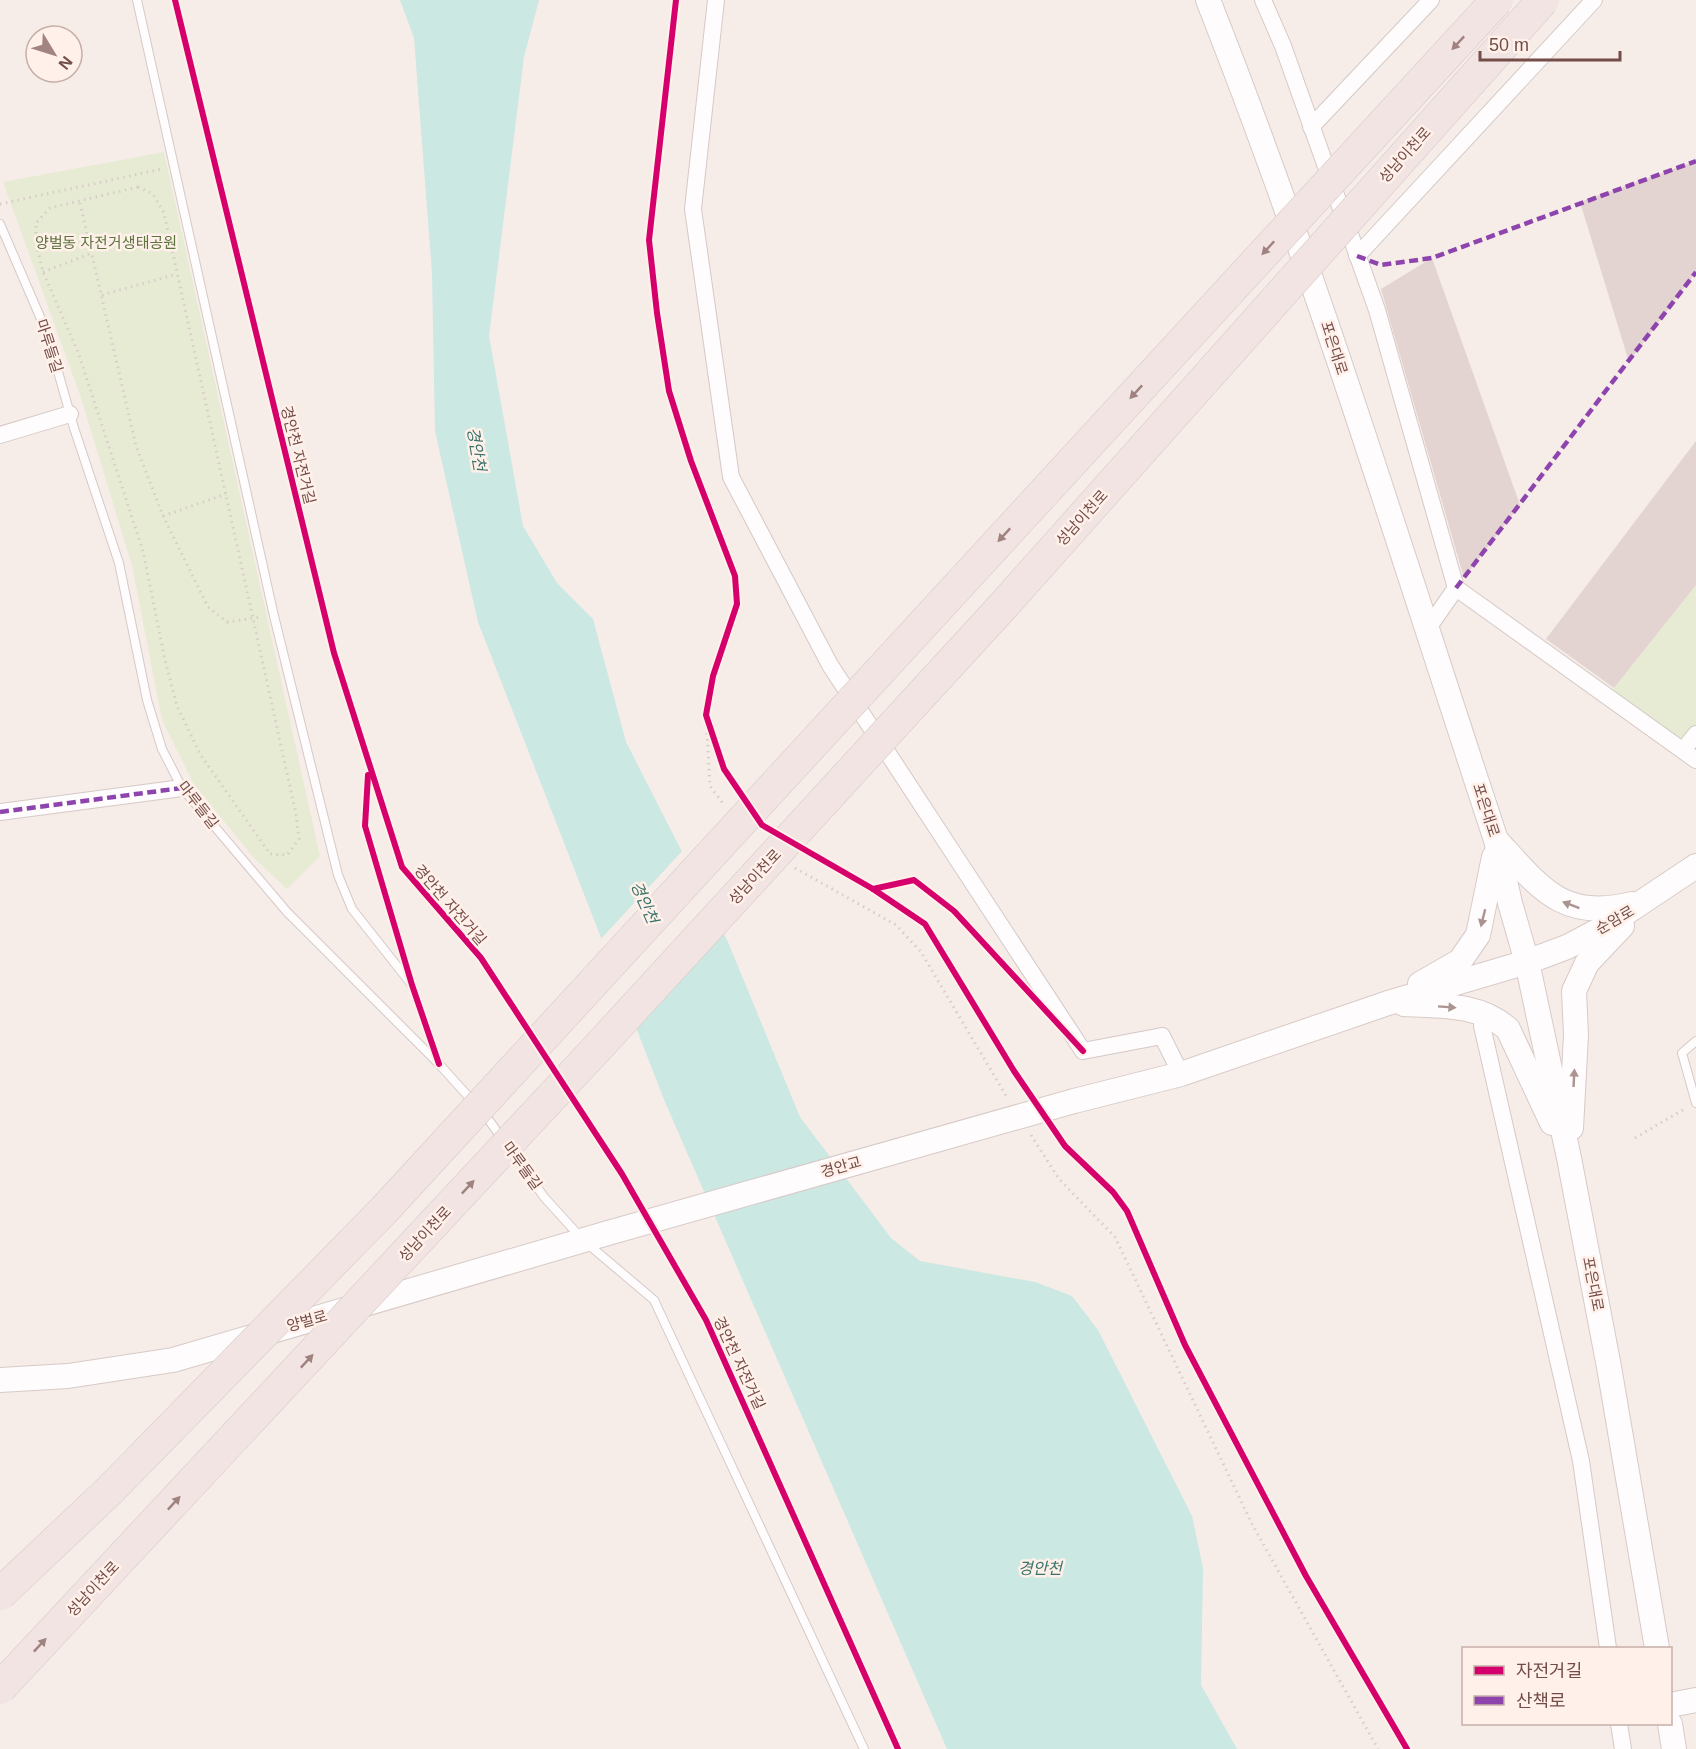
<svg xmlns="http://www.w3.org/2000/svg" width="1696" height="1749" font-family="Arial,'Noto Sans KR',sans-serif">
<rect width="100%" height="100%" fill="#f6ede9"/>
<g fill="#e8ebd4">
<path d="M164,152l156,704 -33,33 -34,-32 -60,-74 -31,-63 -30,-154 -51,-168 -78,-216z"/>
<path d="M1696,585v149l-12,15 -76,-53z"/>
</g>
<path fill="#cbe8e3" d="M400,0h139l-15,57 -35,279 34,190 34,57 36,36 33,123 102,200 72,175 91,121 29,23 115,21 37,14 26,34 94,186 11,52 -2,117 36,64h-290l-282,-647 -187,-480 -43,-191 -3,-158 -18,-235z"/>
<path fill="#f6ede9" d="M684,849l40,78 -91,100 -34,-86z"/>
<g fill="#e3d3d1">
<path d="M1696,161v111l-67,90 -49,-160z"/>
<path d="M1432,258l88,247 -56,73 -83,-289z"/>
<path d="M1696,441v144l-82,103 -68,-49z"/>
</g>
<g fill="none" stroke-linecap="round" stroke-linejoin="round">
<defs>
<g id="lane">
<path d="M137,0l137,616 64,259 14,34 60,76"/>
<path d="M0,224l47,109 27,95 45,135 28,137 15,49 20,39 105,124 152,152 47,52 17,24"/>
<path d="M1696,1041l-14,12 14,50"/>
<path d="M511,1150l33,47 39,43 71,60 210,449"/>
</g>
<g id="street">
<path d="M716,0l-23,209 38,268 99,188 253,386 79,-15 19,38"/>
<path d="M1263,0l20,46 94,264 79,278 -30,43"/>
<path d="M1311,127l120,-127"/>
<path d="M1357,256l237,-256"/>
<path d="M0,435l70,-21"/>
<path d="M1456,588l240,172"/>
<path d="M1684,749l12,-15"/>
<path d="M0,812l182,-24"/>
<path d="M1487,1014l-5,12 99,435 27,187"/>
<path d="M1619,1724l4,25"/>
</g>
<g id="secondary">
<path d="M1208,0c109,275 195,559 288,840l14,63 17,59 42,196 40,209 48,281"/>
<path d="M1498,842c43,47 65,79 134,62"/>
<path d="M1420,984l40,-23 18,-26 16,-78"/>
<path d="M1404,1004c36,2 75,-1 104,25l44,94"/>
<path d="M1074,1101l107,-27 207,-71 139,-41 40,-15 36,-19 93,-62"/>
<path d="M1571,1128l5,-93 -2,-44 13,-28 35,-37"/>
<path d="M0,1380l68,-4 105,-16 435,-127"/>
<path d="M1670,1705l26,-5"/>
<path d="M1670,1724l4,25"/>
</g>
</defs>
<use href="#lane" stroke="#d5c9c6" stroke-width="10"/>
<use href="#street" stroke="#d5c9c6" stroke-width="18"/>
<use href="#secondary" stroke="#d7cac7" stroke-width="26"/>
<g stroke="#d8ccc9" stroke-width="3" stroke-dasharray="1.5 4.5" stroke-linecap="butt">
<path d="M138,187l15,7 11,19 132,601 3,25 -12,16 -17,-1 -70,-100 -23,-48 -12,-46 -22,-109 -65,-199 -35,-80 -7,-29v-20l14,-15z"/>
<path d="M80,203l56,243 27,70 45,91 19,15 34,-5"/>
<path d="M0,204l162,-35"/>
<path d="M43,272l49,-19"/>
<path d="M102,295l75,-21"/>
<path d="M163,516l63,-22"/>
<path d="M706,715l4,71 14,19"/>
<path d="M795,868l101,57 25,27 87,147"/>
<path d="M1031,1135l28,44 56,58 137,287 126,225"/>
<path d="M1635,1138l51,-30"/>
</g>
<use href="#lane" stroke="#fefcfc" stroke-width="8"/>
<use href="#street" stroke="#fefcfc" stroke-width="16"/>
<use href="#secondary" stroke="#fefcfc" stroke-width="24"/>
<defs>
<path id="secondary-bridge" d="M608,1233l466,-132"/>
<g id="highway-bridge">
<path d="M0,1594l109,-103 276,-282 1112,-1209"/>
<path d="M0,1688l601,-644 402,-438 540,-606"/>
</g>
</defs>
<use href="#secondary-bridge" stroke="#d7cac7" stroke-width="26" stroke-linecap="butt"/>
<use href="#highway-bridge" stroke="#d5c7c5" stroke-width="33" stroke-linecap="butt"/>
<use href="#secondary-bridge" stroke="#fefcfc" stroke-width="24"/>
<use href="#highway-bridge" stroke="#f1e4e3" stroke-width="32"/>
<g stroke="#8e44ad" stroke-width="4.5" stroke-dasharray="9 4.5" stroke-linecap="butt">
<path d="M1357,256l24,9 51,-7 264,-97"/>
<path d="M1456,588l240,-316"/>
<path d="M0,812l182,-24"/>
</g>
<defs>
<g id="cycleway">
<path d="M175,0l159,653 68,214 79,91 141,216 84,146 192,429"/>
<path d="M676,0l-27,240 8,73 12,78 22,70 44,115 2,28 -24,72 -7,39 18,54 38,56 111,64 52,35 89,147 51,75 48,46 14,19 58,134 121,231 101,173"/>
<path d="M368,775l-3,51 47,159 27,79"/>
<path d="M873,889l41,-9 40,31 129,140"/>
</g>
</defs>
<use href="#cycleway" stroke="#fff1e9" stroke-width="10"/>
<use href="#cycleway" stroke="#d6006c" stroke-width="6"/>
</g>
<defs><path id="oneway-solid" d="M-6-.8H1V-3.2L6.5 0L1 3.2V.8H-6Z" transform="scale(1.5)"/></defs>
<g fill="#a0827f">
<use href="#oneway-solid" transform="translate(1458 43) rotate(133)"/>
<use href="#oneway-solid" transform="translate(1268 248) rotate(133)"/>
<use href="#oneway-solid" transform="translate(1136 392) rotate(133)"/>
<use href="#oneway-solid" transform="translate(1004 535) rotate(133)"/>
<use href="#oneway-solid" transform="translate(468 1187) rotate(-47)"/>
<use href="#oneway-solid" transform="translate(307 1361) rotate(-47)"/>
<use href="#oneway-solid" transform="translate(174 1503) rotate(-47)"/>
<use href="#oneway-solid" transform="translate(40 1645) rotate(-47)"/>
</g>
<g fill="#ab9391">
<use href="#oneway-solid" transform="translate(1571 905) rotate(-159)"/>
<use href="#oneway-solid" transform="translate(1483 918) rotate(104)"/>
<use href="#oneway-solid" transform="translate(1447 1007) rotate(4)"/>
<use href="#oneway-solid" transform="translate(1574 1078) rotate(-87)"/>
</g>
<g text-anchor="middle" stroke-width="5" stroke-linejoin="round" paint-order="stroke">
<g font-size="15" fill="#744d49" stroke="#fff1e9">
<text transform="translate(1405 155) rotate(-48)" y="5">성남이천로</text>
<text transform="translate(49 346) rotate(72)" y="5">마루들길</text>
<text transform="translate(1334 348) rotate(72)" y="5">포은대로</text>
<text transform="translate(298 455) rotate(76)" y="5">경안천 자전거길</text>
<text transform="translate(1082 518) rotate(-48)" y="5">성남이천로</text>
<text transform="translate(198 805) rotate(52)" y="5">마루들길</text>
<text transform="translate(1486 810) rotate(72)" y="5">포은대로</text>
<text transform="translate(755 877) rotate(-47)" y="5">성남이천로</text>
<text transform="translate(450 905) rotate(49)" y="5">경안천 자전거길</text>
<text transform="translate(1615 920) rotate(-30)" y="5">순암로</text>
<text transform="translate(522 1166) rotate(54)" y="5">마루들길</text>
<text transform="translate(841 1167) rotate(-16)" y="5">경안교</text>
<text transform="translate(425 1234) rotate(-47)" y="5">성남이천로</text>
<text transform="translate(1593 1284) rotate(79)" y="5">포은대로</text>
<text transform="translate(307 1321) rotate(-16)" y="5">양벌로</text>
<text transform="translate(739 1363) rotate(65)" y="5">경안천 자전거길</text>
<text transform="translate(93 1589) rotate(-47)" y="5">성남이천로</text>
</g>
<g font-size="15" fill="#5d743e" stroke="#fff1e9">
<text x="106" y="248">양벌동 자전거생태공원</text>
</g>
<g font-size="16" font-style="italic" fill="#3a736d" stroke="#fff1e9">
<text transform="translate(477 449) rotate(80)" y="6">경안천</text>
<text transform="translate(645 902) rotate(66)" y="6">경안천</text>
<text x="1040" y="1574">경안천</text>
</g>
</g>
<rect x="1462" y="1647" width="210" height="78" fill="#fff1e9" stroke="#c7afa9" stroke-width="1.5"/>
<rect x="1474" y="1666" width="30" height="9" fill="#d6006c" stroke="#c7afa9" stroke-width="1.5"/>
<text x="1516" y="1677" font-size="18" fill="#744d49">자전거길</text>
<rect x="1474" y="1696" width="30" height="9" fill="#8e44ad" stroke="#c7afa9" stroke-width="1.5"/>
<text x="1516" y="1707" font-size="18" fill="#744d49">산책로</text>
<g transform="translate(54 54) rotate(128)"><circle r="28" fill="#fff1e9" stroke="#c7afa9" stroke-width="1.5"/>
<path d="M0-4.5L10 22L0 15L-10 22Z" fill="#a28581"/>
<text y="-9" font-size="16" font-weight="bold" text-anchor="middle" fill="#744d49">N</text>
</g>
<path d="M1480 51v9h140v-9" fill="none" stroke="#744d49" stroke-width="3"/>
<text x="1489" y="51" font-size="18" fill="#744d49" stroke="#fff1e9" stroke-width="4.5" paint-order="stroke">50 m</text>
</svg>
